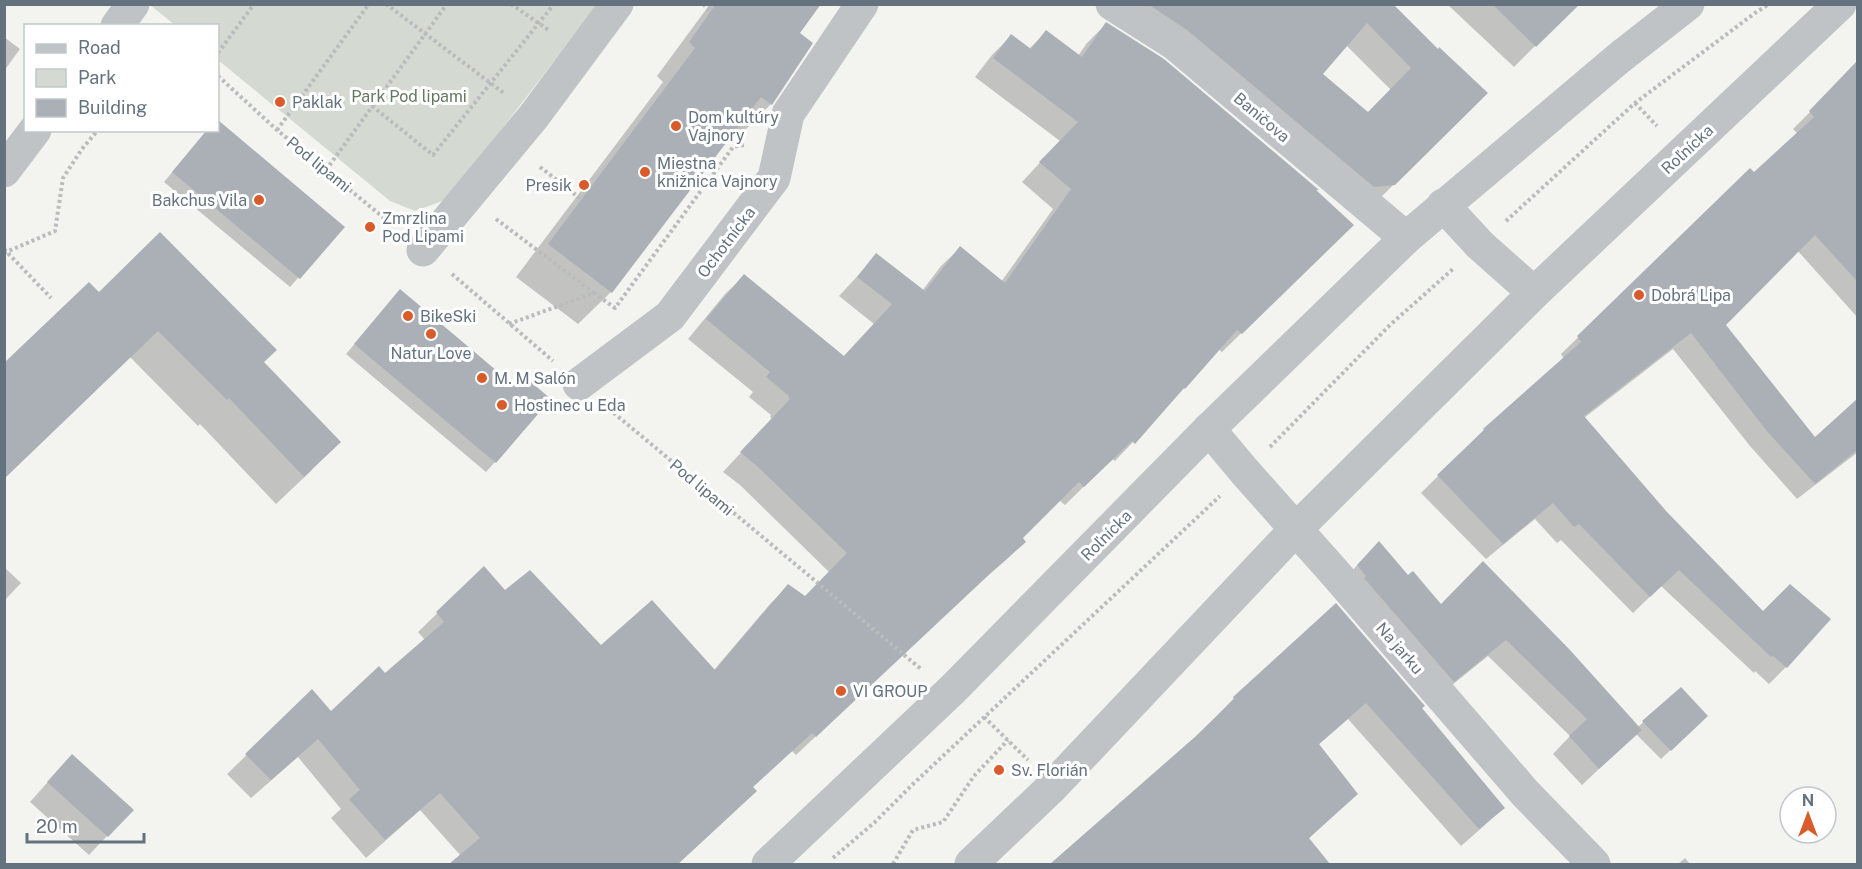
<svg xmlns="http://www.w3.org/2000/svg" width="1862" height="869" font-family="'Public Sans',sans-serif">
<rect width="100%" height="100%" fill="#f3f4f0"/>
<path fill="#d4dad1" d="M150,5l1,-1 446,1 -149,194 -33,12 -25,-10 -172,-141v-34l-43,-1z"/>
<g fill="#0003" fill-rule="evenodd">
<path d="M710,4h109l-22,29 14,11 -40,60 -33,33 -6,-5 -121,160 -33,32 -62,-47 147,-195 -6,-6z"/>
<path d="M1095,4h296l46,46 49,43 -114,113 -206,-155zM1346,45l45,45 -24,24 -46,-40z"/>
<path d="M1447,4h130l-63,63z"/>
<path d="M1106,24l211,166 -1,1 17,52 -111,109 -4,-3 -34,39 -69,73 -3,-2 -47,46 -6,-5 -38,38 3,4 -18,18 -33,28 -177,167 -4,-4 -41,37 -15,22 -58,54h-227l10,-8 -41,-46 -54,48 -35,-40 10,-9 -43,-52 -47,41 -24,-24 85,-82 19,21 54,-38 40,-35 -7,-8 66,-64 21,24 96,55 113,23 56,-66 18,-18 17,12 24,-26 -89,-87 -17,-13 49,-53 -2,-2 1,-2 -22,-18 4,-5 -65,-53 37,-45 19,-18 99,81 31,-33 -35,-28 38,-41 45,36 19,-25 19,-18 41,34 52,-73 -31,-27 38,-41 -85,-64 17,-22 19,-19 17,14 18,-18 32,24 9,-13z"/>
<path d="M4,37l16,12 -16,22z"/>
<path d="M1858,64v254l-61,-68 -73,75 91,114 43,-38v51l-61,47 -47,-53 -77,-97 -89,69 202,249 -17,17 -14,-13 -1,2 -93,-87 -28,27 -72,-73 -4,3 -22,-24 -49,40 -65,-66 63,-63 80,-71 -3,-5 189,-184 4,5 44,-41 -5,-5z"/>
<path d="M218,121l125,106 -53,60 -126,-105 43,-52h11z"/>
<path d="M99,294l163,69 50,107 -36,34 -76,-80 -2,2 -68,-69z"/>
<path d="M391,301l124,87 9,-10 -29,84 -9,10 -140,-118z"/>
<path d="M1362,560l46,17 33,29 25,-26 172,147 42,-38 17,36 -36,34 -25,-25 -54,51 -29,-31 17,-18 -82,-80 -52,42 -95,-115z"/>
<path d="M4,567l17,16 -17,18z"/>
<path d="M1336,605l167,203 -18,17 -24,21 -113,-127 -30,26 38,49 -48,45 20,25h-276l145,-127 37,-39z"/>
<path d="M54,775l53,61 -18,19 -59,-53z"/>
<path d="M1685,858l5,6h-12z"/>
</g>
<g fill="#aab0b5" fill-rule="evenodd">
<path d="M716,4h105l-21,29 13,10 -41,62 -11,-8 -149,196 -64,-49 147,-196 -6,-6z"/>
<path d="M1148,4h245l45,45 1,-2 49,46 -93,92 -21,2 -187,-157zM1367,23l44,45 -43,44 -45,-38z"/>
<path d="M1492,4h88l-44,43z"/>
<path d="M1106,22l58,37 155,131h-3l38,35 -112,109 -5,-4 -52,59 -1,-1 -49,56 -3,-3 -48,46 -5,-5 -56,56 3,4 -32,28 -178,167 -4,-4 -59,54 4,4 -79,73h-229l31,-26 -40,-45 -55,47 -36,-41 11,-9 -42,-51 -47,41 -26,-26 67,-65 19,22 48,-45 6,7 59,-51 -8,-10 48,-46 21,24 25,-20 71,75 51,-45 63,70 73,-86 17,12 42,-43 -89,-86 -18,-15 50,-53 -2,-2 1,-1 -23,-19 4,-5 -64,-53 38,-45 100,82 48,-52 -35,-27 19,-24 49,38 35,-45 45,37 66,-94 -32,-27 39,-40 -85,-64 18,-24 20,15 15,-19 36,27z"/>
<path d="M1857,61v220l-42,-46 -89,90 89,112 42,-38v51l-42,34 -49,-54 -75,-97 -107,83 83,96 96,99 27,-27 41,35 -44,49 -14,-12 -2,1 -92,-87 -29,27 -71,-73 -5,3 -21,-24 -50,41 -66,-69 47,-45 -1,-1 98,-87 -4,-6 173,-168 4,4 60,-55 -5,-6z"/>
<path d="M218,120l127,107 -45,52 -128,-107 35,-42h11z"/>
<path d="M160,232l117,118 -13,12 77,80 -37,35 -75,-79 -2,2 -69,-69 -154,148v-116l85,-81 10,10z"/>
<path d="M400,289l116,98 8,-11 27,23 -55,64 -142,-119z"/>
<path d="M1379,541l29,34 5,-4 28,33 42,-43 87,89 72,80 -43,39 -30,-33 18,-17 -81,-79 -52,42 -90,-104 2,-2 -9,-11z"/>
<path d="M1336,603l89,103 -3,2 83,100 -26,21 -113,-126 -47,41 39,50 -49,44 21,26h-280l146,-128 38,-37 -1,-2z"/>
<path d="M1681,687l27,29 -37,35 -29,-30z"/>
<path d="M72,754l62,56 -26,27 -61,-55z"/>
</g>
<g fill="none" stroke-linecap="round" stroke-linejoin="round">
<g stroke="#b9bbbd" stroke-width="4" stroke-dasharray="3 3" stroke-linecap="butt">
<path d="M386,4l119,90"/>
<path d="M511,4l39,27"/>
<path d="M703,4l8,7"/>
<path d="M218,53l36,-49"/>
<path d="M218,76l59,54 118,97"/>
<path d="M1635,103l22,23"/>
<path d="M372,106l61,49 121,-151"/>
<path d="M277,130l92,-126"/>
<path d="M540,167l41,32"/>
<path d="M326,170l121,-166"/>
<path d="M496,219l98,74"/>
<path d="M1506,221l129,-118 120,-90 14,-9"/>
<path d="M4,249l47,49"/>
<path d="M4,253l51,-22 8,-53 19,-29 16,-19"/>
<path d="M452,274l101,87"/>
<path d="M509,324l85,-31 21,15 118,-161 11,-2"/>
<path d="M609,409l312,260"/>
<path d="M1270,447l120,-122 64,-57"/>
<path d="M984,717l44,43"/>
<path d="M833,858l42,-36 37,-37 308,-289"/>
<path d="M893,864l20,-34 30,-8 31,-46 34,-36"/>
</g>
<g stroke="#bfc3c6" stroke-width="33">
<path d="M1112,4l63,40 231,194"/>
<path d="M117,26l16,-22"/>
<path d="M4,171l31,-41"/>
<path d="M1443,205l37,40 54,48"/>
<path d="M423,250l111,-134 83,-112"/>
<path d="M579,384l91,-68 104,-138 14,-64 74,-110"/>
<path d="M1209,429l36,43 89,100 191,221 69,71"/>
<path d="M768,864l185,-175 256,-260 197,-191 213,-180 69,-54"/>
<path d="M971,864l82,-78 243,-257 238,-236 306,-289"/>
</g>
</g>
<g fill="#d95b2a" stroke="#fff" stroke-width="2">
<circle cx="280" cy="102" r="6"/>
<circle cx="676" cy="126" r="6"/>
<circle cx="645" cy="172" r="6"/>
<circle cx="584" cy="185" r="6"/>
<circle cx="259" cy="200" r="6"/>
<circle cx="370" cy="227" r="6"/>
<circle cx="1639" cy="295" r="6"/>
<circle cx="408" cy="316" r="6"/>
<circle cx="431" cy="334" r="6"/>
<circle cx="482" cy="378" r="6"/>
<circle cx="502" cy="405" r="6"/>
<circle cx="841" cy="691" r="6"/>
<circle cx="999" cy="770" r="6"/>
</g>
<g text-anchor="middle" stroke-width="6" stroke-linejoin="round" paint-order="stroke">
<g font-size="16" fill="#667762" stroke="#fff">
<text x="409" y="102">Park Pod lipami</text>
</g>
<g font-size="16" fill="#64727f" stroke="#fff" text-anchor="start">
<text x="292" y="108">Paklak</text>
<text x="688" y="123">Dom kultúry<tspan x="688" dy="18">Vajnory</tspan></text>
<text x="657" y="169">Miestna<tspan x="657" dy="18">knižnica Vajnory</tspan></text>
<text x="572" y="191" text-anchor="end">Presik</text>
<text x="247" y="206" text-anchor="end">Bakchus Vila</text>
<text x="382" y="224">Zmrzlina<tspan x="382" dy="18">Pod Lipami</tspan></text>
<text x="1651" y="301">Dobrá Lipa</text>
<text x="420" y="322">BikeSki</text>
<text x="431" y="359" text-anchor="middle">Natur Love</text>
<text x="494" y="384">M. M Salón</text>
<text x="514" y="411">Hostinec u Eda</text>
<text x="853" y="697">VI GROUP</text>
<text x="1011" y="776">Sv. Florián</text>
</g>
<g font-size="16" fill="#64727f" stroke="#fff">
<text transform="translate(1262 117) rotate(40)" y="6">Baničova</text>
<text transform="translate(1687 149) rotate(-43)" y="6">Roľnícka</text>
<text transform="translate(319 164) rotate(39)" y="6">Pod lipami</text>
<text transform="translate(726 242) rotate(-53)" y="6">Ochotnícka</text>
<text transform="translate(702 487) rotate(40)" y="6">Pod lipami</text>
<text transform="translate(1106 535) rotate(-45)" y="6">Roľnícka</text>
<text transform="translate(1400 648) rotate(49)" y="6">Na jarku</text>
</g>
</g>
<rect width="1862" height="869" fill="none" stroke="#64727f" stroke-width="12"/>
<rect x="24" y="24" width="195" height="108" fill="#ffffff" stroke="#c1c7cc" stroke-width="1.5"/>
<rect x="36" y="44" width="30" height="9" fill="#bfc3c6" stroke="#c1c7cc" stroke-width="1.5"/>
<text x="78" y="54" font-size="18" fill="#64727f">Road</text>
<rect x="36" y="69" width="30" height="18" fill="#d4dad1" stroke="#c1c7cc" stroke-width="1.5"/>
<text x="78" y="84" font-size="18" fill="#64727f">Park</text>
<rect x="36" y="99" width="30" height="18" fill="#aab0b5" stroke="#c1c7cc" stroke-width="1.5"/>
<text x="78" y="114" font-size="18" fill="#64727f">Building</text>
<g transform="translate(1808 815)"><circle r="28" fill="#ffffff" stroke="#c1c7cc" stroke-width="1.5"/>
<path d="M0-4.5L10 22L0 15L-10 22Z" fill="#d95b2a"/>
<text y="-9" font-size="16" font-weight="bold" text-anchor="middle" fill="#64727f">N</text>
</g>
<path d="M27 833v9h117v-9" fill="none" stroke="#64727f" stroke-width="3"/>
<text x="36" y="833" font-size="18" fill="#64727f" stroke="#ffffff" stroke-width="4.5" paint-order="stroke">20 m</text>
</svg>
